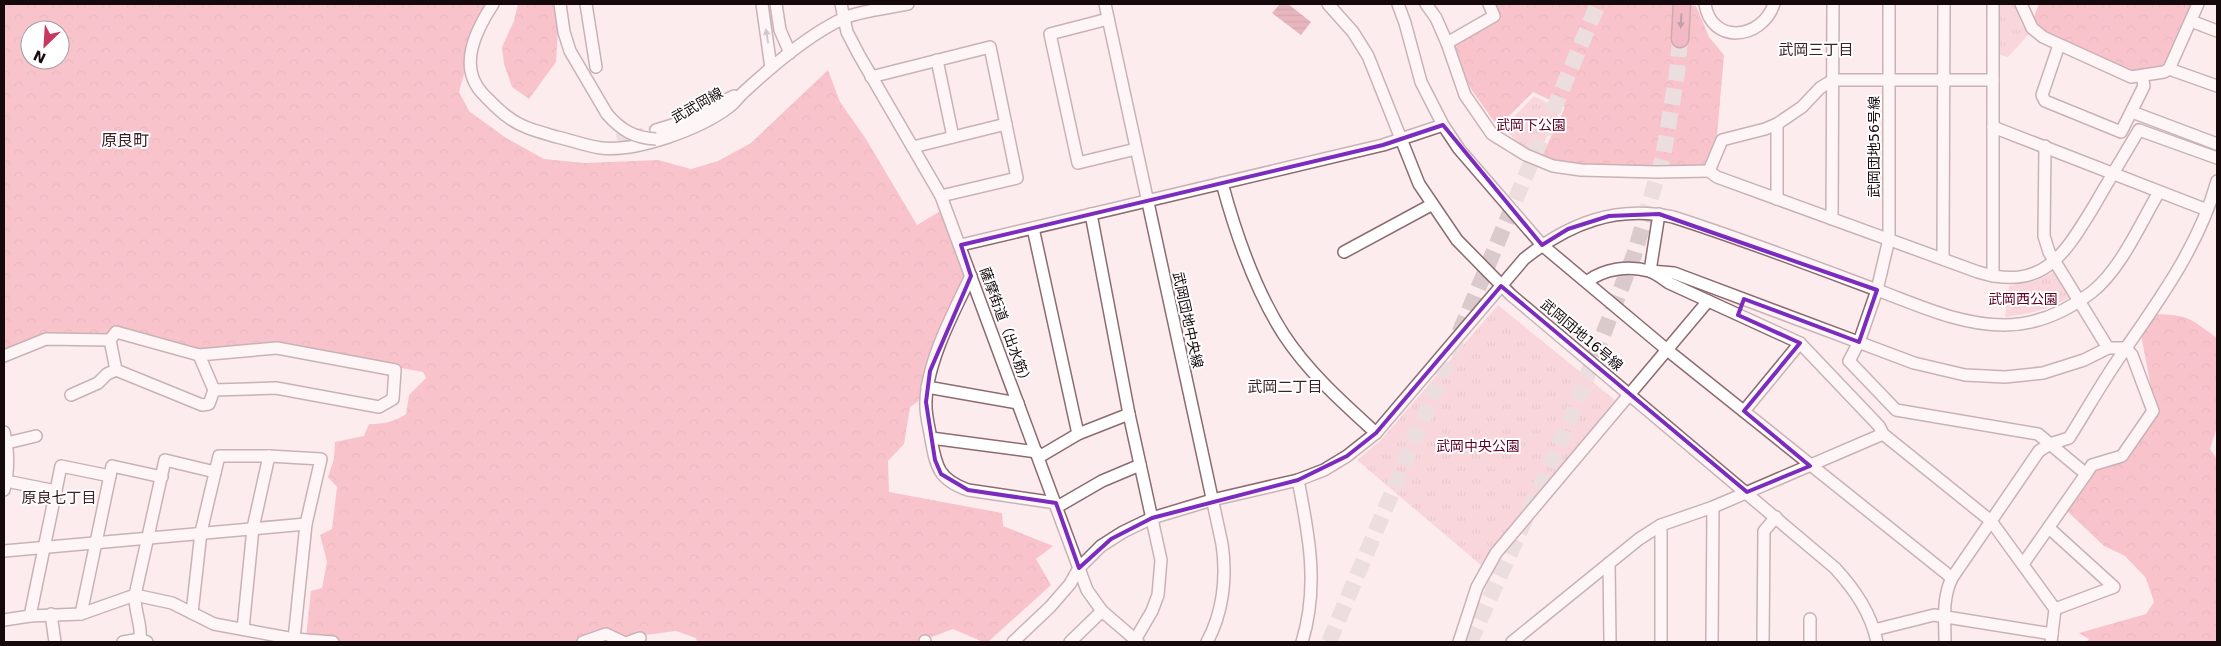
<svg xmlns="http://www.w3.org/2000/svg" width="2221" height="646" font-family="'DejaVu Sans','Noto Sans JP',sans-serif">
<defs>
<pattern id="forest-crowns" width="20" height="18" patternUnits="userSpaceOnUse" patternTransform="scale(1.25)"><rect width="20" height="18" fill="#f691a3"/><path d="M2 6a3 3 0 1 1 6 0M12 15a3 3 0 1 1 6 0" fill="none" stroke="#d27c8b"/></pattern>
<pattern id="park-tufts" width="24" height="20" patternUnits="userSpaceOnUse" patternTransform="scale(1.25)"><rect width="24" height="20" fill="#f5bbc3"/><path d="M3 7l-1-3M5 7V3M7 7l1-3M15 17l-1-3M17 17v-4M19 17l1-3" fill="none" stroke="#d19fa6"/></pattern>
<pattern id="water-rules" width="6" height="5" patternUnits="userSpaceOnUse" patternTransform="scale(1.25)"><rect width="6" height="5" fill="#d06f82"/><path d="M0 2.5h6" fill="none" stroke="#a85969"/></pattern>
</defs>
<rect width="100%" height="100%" fill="#fcecee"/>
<g fill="url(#forest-crowns)" fill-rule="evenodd">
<path d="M4,4h487l-24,59 -8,29 10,19 37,27 38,21 41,4 73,-3 33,9 27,-8 33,-18 77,-73 12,32 26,37 51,86 25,-15 27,66 -46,122 -13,9 -6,37 -16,17 1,31 113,21 1,13 50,20 -17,13 15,26 -63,57h-5l-30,-13 -29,11v2h-227l-1,-4 -20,-7 -31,4 -21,7h-284l-34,-5 5,-46 11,-3 5,-26 -7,-27 12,-6 5,-42 -9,-10 6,-18 1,-17 29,-6 5,-12c15,0 25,-2 37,-10l3,-19 17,-17 -3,-6 -147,-27 -76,5 -62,-15 -24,-8 -8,8 -59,-1 -43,16zM30,30h30v30h-30z"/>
<path d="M518,4h35l5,27 -2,31 -27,37 -17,-12 -8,-23 -2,-17 12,-26z"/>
<path d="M1495,4h181l20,2 13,31 15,18 -7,81 -11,28 -14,3 -123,-2 -27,-9 23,-49 -32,-15 -35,35 -27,-38 -20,-42 50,-29z"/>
<path d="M2039,4h153l-26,61 -34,8 -79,-34 -20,-20z"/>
<path d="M2155,314c36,1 35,5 62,24v89l-7,22 7,10v183h-131l3,-3 -10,-6 67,-19 8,-12 -8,-24 -21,-22 -21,-10 -38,-36 30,-42 30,-6 32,-49 -7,-26 -10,-52z"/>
</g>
<g fill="url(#park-tufts)">
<path d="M2000,4h14l8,21 8,8 -22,24 -11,-3z"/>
<path d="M1534,96l27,14 -23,44 -16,-8 -19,-18z"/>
<path d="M2054,272l17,25c-21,11 -42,18 -66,20l4,-31 25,-5z"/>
<path d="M1498,305l118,96 -124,149 -10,16 -125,-106 23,-19z"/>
</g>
<path fill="url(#water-rules)" d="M1280,4h8l23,18 -10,13 -29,-22z"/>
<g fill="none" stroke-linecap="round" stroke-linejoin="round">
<path stroke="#dacacc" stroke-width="11" stroke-dasharray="11 5.5" stroke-linecap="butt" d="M617,139l39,-9"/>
<g stroke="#dacacc" stroke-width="16" stroke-dasharray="16 8" stroke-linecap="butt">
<path d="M1329,642l269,-638"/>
<path d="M1470,642l100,-222 64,-165 29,-98 14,-83 3,-35"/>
</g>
<defs>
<g id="minor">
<path d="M493,4c-17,26 -36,63 -10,90 8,8 16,17 25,23 14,11 32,15 49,20 14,3 29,9 44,11 36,4 99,-19 128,-41 6,-4 10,-11 16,-16 28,-26 62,-55 97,-72 16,-8 48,-11 66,-15"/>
<path d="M560,4l4,28 6,19 37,63"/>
<path d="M586,4l10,63"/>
<path d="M762,4l9,64"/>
<path d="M776,4l4,26 10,23"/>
<path d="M841,4l6,28 12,23 82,141 146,394 15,21 36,31"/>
<path d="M1105,4l117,540c5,33 1,69 -15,98"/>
<path d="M1328,4l25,28 15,24 51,128 38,56 54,55 324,273c20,22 36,45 42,74"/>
<path d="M1398,4l7,19 16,59 22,43 16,24 83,96 124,104 286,229"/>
<path d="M1426,4l10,14 11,25 47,-27 -5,-12"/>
<path d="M1705,4c6,40 56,37 69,0"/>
<path d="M1889,4v235l-12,51 -18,52 -10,19 47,49 142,24 48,40 -63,90"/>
<path d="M2021,4l11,24 11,9 88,40 33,-5 5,-3 29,-65"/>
<path d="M1108,19l-58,15 28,129 58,-14"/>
<path d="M2191,21l26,10"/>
<path d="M1447,43l18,52 27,39 34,21 27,11 28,4 76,2 52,-1"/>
<path d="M2059,45l-17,50 3,6 76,31 23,-46 -2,-10"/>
<path d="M937,60l16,77"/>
<path d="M2169,69l48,17"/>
<path d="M871,77l119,-30 27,131 -76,18"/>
<path d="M1993,80h-160l-13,8 -18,19 -25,17 -12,5 -43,11 -13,31 8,6 261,95c65,20 86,-17 116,-66 15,-26 30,-51 45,-76l78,28"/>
<path d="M2132,112l85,32"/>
<path d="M1777,124v75"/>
<path d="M1993,127l214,83"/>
<path d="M656,130l26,-8 52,-26"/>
<path d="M2045,146l-1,90 5,16 59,96"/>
<path d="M913,147l93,-23"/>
<path d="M1222,183c14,52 33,107 62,152 25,38 59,68 92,98"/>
<path d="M1091,214l38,200 32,146 -3,35 -6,16 -17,29"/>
<path d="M1659,214l-9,57 24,2 240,90 51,12 40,2 38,-4 41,-13 24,-12h18l6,7 21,56 -31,45 -30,9 -6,9"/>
<path d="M1832,219l1,-215"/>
<path d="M1033,228l45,206"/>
<path d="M961,245l422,-100 60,-20"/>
<path d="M1344,252l87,-47"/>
<path d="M1943,259l1,-255"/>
<path d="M971,276c-17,35 -44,86 -45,125 -1,13 3,25 5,38 5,28 8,41 37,51l88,13"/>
<path d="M1993,276v-272"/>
<path d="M1588,281c16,-12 40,-16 61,-10 7,2 14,8 20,12l131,60 79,83 4,8 108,87 64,88 -4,33"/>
<path d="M116,332l83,23 78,-7 118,22 -2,29 -14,8 -103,-19 -62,2 -5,14 -7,1 -86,-35 -6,-30z"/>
<path d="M199,355l15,35"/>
<path d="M4,356l42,-17 64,1"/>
<path d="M927,387l91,16"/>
<path d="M71,395l27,-12 9,-9 9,-4"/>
<path d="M1744,411l56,-68"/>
<path d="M4,432c5,20 5,38 0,58"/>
<path d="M931,438l106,14"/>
<path d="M7,443l29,-7"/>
<path d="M1039,457l39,-23 51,-20"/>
<path d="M1298,480c11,55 21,107 4,162"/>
<path d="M6,481l50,10"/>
<path d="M1057,507l45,-26 38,-16"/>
<path d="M2049,528l65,59 -59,22"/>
<path d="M4,551l302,-27"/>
<path d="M1609,563l1,79"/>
<path d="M192,613l9,-81 18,-76h50l52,3 -15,65 -12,115"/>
<path d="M51,614l4,28"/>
<path d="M81,614l31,-148 50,11"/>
<path d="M30,616l31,-150 49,10"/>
<path d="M1810,619v23"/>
<path d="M4,620l26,-4 51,-2 54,-19 37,8 42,21 80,15 39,3"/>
<path d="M243,629l10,-101 16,-72"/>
<path d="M1874,630l60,-15 118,19"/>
<path d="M140,639c2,-14 -6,-29 -5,-44l30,-135 50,12"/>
<path d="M925,641v1"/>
<path d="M123,642l17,-3 7,3"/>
<path d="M583,642l23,-8 17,8"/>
<path d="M629,642l11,-4"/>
<path d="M1013,642l37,-35 20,-23 9,-16 22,-22 22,-14 29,-14 60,-18 86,-20 26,-10 23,-14 29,-23 148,-174c45,-36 92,-54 149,-42 69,22 137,48 204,73 41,15 82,35 127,35 32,0 63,-14 88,-33 29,-23 48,-68 67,-100"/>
<path d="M1070,642l32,-31"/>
<path d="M1459,642l18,-55 19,-34 212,-252"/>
<path d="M1512,642l127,-103 22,-14 52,-18 170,-73"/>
<path d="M1661,642v-117"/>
<path d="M1712,642l1,-135"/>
<path d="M1763,642l1,-111 12,-14"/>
<path d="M1945,642c0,-22 -3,-44 7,-64l87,-127 11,-7 19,-6c19,-30 36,-61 57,-90 36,-52 74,-105 91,-167"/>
</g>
<path id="highway" d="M1680,39l2,-35"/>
</defs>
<use href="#minor" stroke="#8d6b70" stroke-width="14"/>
<use href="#highway" stroke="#9d5462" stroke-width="19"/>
<use href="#minor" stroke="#fff" stroke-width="11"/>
<use href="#highway" stroke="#e57d91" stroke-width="16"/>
<defs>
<path id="minor-bridge" d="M607,114c14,16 27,24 49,25"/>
</defs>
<use href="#minor-bridge" stroke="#8d6b70" stroke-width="14" stroke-linecap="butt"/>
<use href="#minor-bridge" stroke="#fff" stroke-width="11"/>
</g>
<defs><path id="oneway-solid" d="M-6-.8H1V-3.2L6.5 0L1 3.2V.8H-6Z" transform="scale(1.25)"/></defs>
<use fill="#7e434e" href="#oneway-solid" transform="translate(1681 21) rotate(93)"/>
<use fill="#a29d9e" href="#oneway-solid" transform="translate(767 36) rotate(-99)"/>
<path d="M0 0H2221V646H0ZM1443,125l99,120 26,-16 41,-13 50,-2 218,76 -18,52 -115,-43 -6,16 62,28 -56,68 66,55 -63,26 -246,-206 -125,147 -29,23 -49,24 -146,38 -41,21 -32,29 -23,-65 -88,-13 -27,-16 -6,-14 -9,-58 4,-31 41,-95 -10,-31 422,-100z" fill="#fcecee" fill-opacity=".55" fill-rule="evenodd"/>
<path fill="none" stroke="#7b2cbf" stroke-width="4" stroke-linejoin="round" d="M1443,125l99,120 26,-16 41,-13 50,-2 218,76 -18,52 -115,-43 -6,16 62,28 -56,68 66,55 -63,26 -246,-206 -125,147 -29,23 -49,24 -146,38 -41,21 -32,29 -23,-65 -88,-13 -27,-16 -6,-14 -9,-58 4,-31 41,-95 -10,-31 422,-100z"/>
<g text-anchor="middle" stroke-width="4" stroke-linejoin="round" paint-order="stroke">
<g font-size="14" fill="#16090c" stroke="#fff">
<text transform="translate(697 105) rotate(-29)" y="5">武武岡線</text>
<text transform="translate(1874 147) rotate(-90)" y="5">武岡団地56号線</text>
<text transform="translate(1188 320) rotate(78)" y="5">武岡団地中央線</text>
<text transform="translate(1006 327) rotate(70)" y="5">薩摩街道（出水筋）</text>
<text transform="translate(1582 335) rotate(40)" y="5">武岡団地16号線</text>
</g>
<g font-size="14" fill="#5e0123" stroke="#fff">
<text x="1531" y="130">武岡下公園</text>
<text x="2023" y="304">武岡西公園</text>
<text x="1478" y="451">武岡中央公園</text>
</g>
<g font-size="15" fill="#3d2125" stroke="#fff">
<text x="1816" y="55">武岡三丁目</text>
<text x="1285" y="392">武岡二丁目</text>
<text x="59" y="503">原良七丁目</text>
</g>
<g font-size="16" fill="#3d2125" stroke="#fff">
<text x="125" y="146">原良町</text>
</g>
</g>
<rect width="2221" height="646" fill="none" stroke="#16090c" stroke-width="10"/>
<g transform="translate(45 45) rotate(205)"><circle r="24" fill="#ffffff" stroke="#a29d9e"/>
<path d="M0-4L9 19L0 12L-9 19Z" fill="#c7385f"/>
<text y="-8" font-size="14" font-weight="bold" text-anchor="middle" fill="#16090c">N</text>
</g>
</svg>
